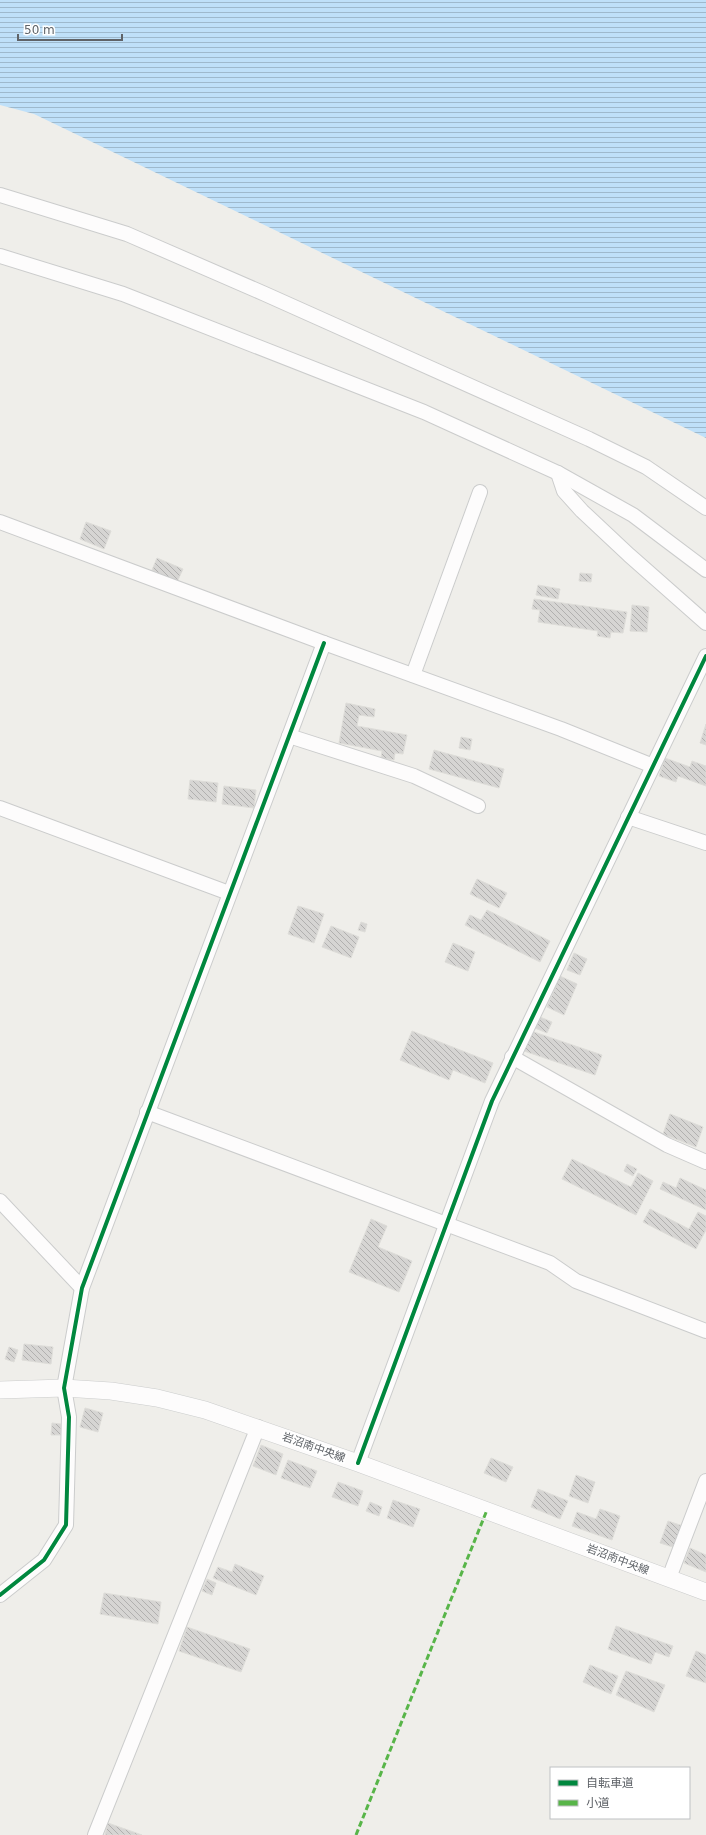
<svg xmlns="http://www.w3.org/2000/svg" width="706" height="1835" font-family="'DejaVu Sans','Noto Sans JP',sans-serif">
<defs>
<pattern id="water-rules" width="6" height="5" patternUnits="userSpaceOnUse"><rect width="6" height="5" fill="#bfe0f9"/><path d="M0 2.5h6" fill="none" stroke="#9eb9cd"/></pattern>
<pattern id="building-back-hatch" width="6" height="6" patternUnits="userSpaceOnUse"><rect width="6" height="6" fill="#d6d5d3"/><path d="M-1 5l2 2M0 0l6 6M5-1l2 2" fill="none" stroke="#b1b0af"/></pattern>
</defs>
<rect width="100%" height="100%" fill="#efeeea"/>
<path fill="url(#water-rules)" d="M0,0h706v438l-672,-324 -34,-9z"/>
<g fill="url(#building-back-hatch)" stroke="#deddd9">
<path d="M86,522l25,9 -7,18 -24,-10z"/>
<path d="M157,558l26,11 -6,13 -25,-12z"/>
<path d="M580,573l12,1 -1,8 -12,-1z"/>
<path d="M538,585l22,4 -2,10 -22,-4z"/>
<path d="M534,599l93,13 -4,21 -12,-1 -1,6 -13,-2 1,-5 -60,-9 2,-12 -8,-1z"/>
<path d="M632,605l17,2 -2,25 -17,-1z"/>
<path d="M346,703l29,6 -1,8 -15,-2 -2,11 50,9 -4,19 -8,-1 -1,7 -13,-2 1,-7 -43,-8z"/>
<path d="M706,724v21l-6,-2z"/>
<path d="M461,737l11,2 -2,11 -11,-2z"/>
<path d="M434,750l70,19 -5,19 -70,-19z"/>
<path d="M665,758l25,9 2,-6 14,5v20l-28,-10 -2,6 -17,-6z"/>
<path d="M190,780l28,3 -2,19 -28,-3z"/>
<path d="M224,786l32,4 -2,18 -32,-4z"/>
<path d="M477,879l30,14 -8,15 -29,-14z"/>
<path d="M298,906l26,8 -10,29 -26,-9z"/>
<path d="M487,910l63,31 -10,21 -75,-37 5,-10 11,5z"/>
<path d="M361,922l6,2 -2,8 -7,-2z"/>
<path d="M331,926l28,11 -8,21 -29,-11z"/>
<path d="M453,943l22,9 -7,19 -23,-9z"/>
<path d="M574,953l13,6 -7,16 -13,-5z"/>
<path d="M560,976l17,8 -13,31 -17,-8z"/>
<path d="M540,1017l12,5 -5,11 -12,-5z"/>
<path d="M412,1031l81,32 -8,20 -32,-13 -4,10 -49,-20z"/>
<path d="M531,1031l71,24 -7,20 -71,-24z"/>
<path d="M670,1114l33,13 -7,20 -33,-13z"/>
<path d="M572,1159l59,28 7,-14 15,8 -17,34 -74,-36z"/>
<path d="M627,1164l10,5 -4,7 -9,-5z"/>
<path d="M680,1178l26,12v20l-46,-21 3,-7 13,6z"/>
<path d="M650,1209l39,20 9,-17 8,4v14l-10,19 -53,-27z"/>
<path d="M371,1219l16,7 -9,21 34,14 -13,31 -50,-20z"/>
<path d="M24,1344l29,3 -2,17 -29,-4z"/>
<path d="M9,1347l9,3 -4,12 -9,-3z"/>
<path d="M85,1408l18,5 -5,19 -18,-5z"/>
<path d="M52,1423l9,1v11h-10z"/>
<path d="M261,1445l22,9 -7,21 -23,-9z"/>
<path d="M491,1458l22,9 -7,15 -22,-9z"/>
<path d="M288,1460l29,11 -7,17 -29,-10z"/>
<path d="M576,1475l19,7 -7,21 -19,-7z"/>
<path d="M338,1482l25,9 -5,15 -26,-9z"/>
<path d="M538,1489l30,12 -8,18 -29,-12z"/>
<path d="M393,1500l27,9 -7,18 -26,-9z"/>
<path d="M370,1502l12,5 -3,9 -13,-5z"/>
<path d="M600,1509l20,7 -8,24 -40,-14 5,-14 19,7z"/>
<path d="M668,1521l15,5 -7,22 -16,-5z"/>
<path d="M690,1548l16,7v17l-22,-9z"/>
<path d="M235,1564l29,12 -8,19 -43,-17 5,-11 14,5z"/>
<path d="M207,1579l9,4 -4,12 -10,-4z"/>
<path d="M104,1593l57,9 -3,22 -58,-10z"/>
<path d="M616,1626l57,20 -4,11 -14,-5 -4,12 -43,-15z"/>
<path d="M187,1627l63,22 -9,23 -62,-21z"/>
<path d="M696,1651l10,4v28l-20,-7z"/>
<path d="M590,1665l28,11 -7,18 -28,-12z"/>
<path d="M626,1671l39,14 -11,27 -38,-17z"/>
<path d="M108,1823l34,12h-37z"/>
</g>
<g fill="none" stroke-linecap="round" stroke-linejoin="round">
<defs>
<g id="minor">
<path d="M0,195l127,39 138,60 324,145 57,28 60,41"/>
<path d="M0,256l123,38 301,118 134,61 75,42 73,55"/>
<path d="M558,473l6,18 18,20 47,44 77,68"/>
<path d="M0,522l324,121 237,86 92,37"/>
<path d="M413,675l67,-183"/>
<path d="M289,736l125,40 64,30"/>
<path d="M0,808l229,85"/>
<path d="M628,817l78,26"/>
<path d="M512,1057l155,88 39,17"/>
<path d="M147,1112l403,151 26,18 130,50"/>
<path d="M0,1201l82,87"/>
<path d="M358,1463l134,-362 214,-445"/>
<path d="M669,1578l37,-97"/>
<path d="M0,1595l44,-35 22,-35 3,-108 -5,-29 18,-100 242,-645"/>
<path d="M95,1835l163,-408"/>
</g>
<path id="tertiary" d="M0,1390l64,-2 47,3 46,7 48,12 153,53 348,129"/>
</defs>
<use href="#minor" stroke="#cbcccc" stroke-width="16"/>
<use href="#tertiary" stroke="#cbcccc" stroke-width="18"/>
<use href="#minor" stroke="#fdfcfc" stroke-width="14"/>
<use href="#tertiary" stroke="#fdfcfc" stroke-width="17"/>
<path stroke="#58b549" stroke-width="3" stroke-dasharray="6 3" stroke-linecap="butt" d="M356,1835l131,-325"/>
<defs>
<g id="cycleway">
<path d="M358,1463l134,-362 214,-445"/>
<path d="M0,1595l44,-35 22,-35 3,-108 -5,-29 18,-100 242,-645"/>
</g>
</defs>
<use href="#cycleway" stroke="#fff" stroke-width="6"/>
<use href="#cycleway" stroke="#00873e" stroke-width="4"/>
</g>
<g text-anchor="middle" stroke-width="4" stroke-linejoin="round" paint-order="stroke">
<g font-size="11" fill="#5f6368" stroke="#fff">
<text transform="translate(314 1447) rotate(20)" y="4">岩沼南中央線</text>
<text transform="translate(618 1559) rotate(21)" y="4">岩沼南中央線</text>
</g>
</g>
<rect x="550" y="1767" width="140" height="52" fill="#ffffff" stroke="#bfc1c3"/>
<rect x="558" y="1780" width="20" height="6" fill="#00873e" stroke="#bfc1c3"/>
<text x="586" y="1787" font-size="12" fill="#5f6368">自転車道</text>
<rect x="558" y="1800" width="20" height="6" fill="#58b549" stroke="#bfc1c3"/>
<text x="586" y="1807" font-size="12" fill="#5f6368">小道</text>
<path d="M18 34v6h104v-6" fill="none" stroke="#5f6368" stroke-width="2"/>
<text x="24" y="34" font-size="12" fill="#5f6368" stroke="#ffffff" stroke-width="3" paint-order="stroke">50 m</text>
</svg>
